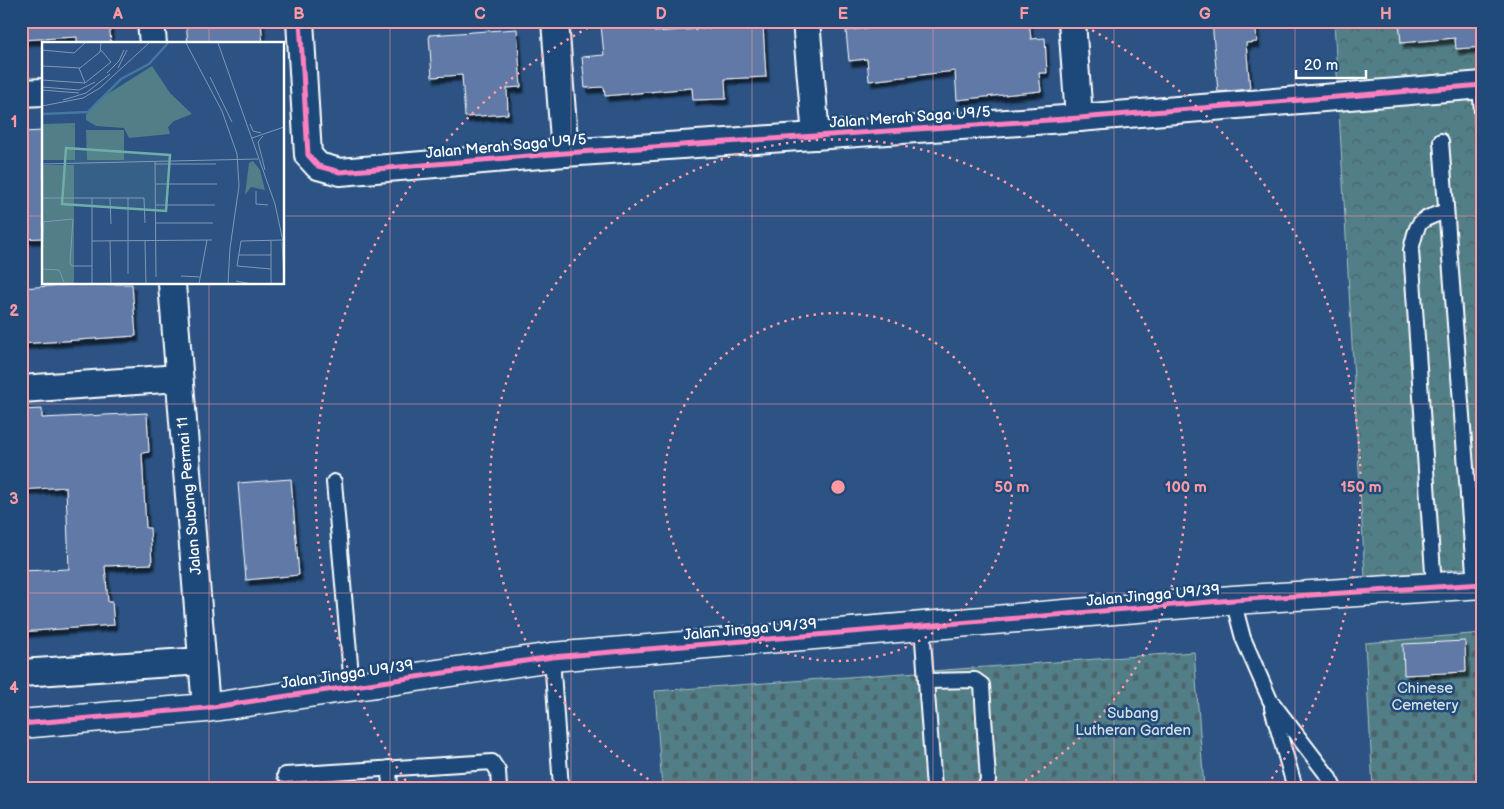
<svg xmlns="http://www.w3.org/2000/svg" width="1504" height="809" font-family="'Balsamiq Sans',sans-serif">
<defs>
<pattern id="forest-crowns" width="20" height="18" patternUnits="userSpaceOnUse" patternTransform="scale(1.25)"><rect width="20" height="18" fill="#517e87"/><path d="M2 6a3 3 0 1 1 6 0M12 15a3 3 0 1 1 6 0" fill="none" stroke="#4e656a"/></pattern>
<pattern id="cemetery-stones" width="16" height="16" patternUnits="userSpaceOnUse" patternTransform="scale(1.25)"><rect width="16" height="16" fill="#517e87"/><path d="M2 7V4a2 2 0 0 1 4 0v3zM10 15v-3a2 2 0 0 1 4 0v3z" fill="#4e656a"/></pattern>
<filter id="shadow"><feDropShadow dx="3" dy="5.5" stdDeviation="1" flood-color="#0009"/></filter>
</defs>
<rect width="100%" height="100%" fill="#2c5383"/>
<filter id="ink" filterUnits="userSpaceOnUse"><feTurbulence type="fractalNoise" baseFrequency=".02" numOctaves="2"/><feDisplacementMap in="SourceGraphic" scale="10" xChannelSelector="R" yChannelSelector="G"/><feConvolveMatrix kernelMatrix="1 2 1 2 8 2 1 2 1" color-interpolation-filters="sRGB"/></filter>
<g filter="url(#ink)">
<path fill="url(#forest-crowns)" stroke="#a8bec3" d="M1334,21h149v546l-118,10z"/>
<g fill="url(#cemetery-stones)" stroke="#a8bec3">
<path d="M1483,633v155h-110l-8,-145z"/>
<path d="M1194,652l10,136h-542l-7,-97z"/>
</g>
<g fill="#6079a6" stroke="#fff" filter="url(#shadow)">
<path d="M21,21h88l2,23h-34v-7l-56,3z"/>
<path d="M186,21h75l2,23h-75z"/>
<path d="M638,21h14l2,11 109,-7 3,52 -41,2 1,20 -33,1 -1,-12 -87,8 -1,-9 -19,1 -3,-31 22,-2 -3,-30z"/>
<path d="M866,21h163l2,18 14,-1 2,35h-8l2,18 -84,9 -2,-29 -86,10 -2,-22 -18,2 -3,-30 21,-3z"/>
<path d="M1212,21h43l2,21 -11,1 4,46 -32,3z"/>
<path d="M1399,21h84v26l-27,2 -1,-11 -54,5z"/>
<path d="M517,29l4,58 -14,1 1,26 -43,3 -3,-42 -30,2 -3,-42z"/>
<path d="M44,131v107l-23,1v-107z"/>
<path d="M79,284h53l4,52 -115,8v-56z"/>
<path d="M42,409v9l105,-5 2,39 -7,1 4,75h4l2,36 -47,2 3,36h4l2,23 -93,7v-61l48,-2 -3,-82 -45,3v-71h3l-1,-9z"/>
<path d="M291,479l8,96 -53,5 -8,-97z"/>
<path d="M1465,641l1,31 -62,3 -1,-31z"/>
</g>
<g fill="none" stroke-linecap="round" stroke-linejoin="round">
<defs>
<g id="lane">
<path d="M1480,85l3,41"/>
<path d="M1441,141l34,444"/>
<path d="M334,482l18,204"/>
<path d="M1468,496h15"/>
<path d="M1434,587l-23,-337c7,-30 6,-29 35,-39"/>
<path d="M1233,600l10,38 27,62 58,76 6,12"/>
<path d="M922,627l12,161"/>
<path d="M552,657l9,131"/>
<path d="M927,681l48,-1 7,5 6,95 -3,8"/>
<path d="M1272,708l23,80"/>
<path d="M389,768l1,20"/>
<path d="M285,775l207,-13 6,9 1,17"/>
</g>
<g id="street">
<path d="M151,21l2,23"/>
<path d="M300,21l8,134 10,11 22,6 225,-19 514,-35 404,-33"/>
<path d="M555,21l10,132"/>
<path d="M806,21l10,115"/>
<path d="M1072,21l7,97"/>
<path d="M21,93l23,-1"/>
<path d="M172,284l34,424"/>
<path d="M21,389l158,-11"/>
<path d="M21,673l181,-12"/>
</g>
<path id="secondary" d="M21,724l185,-16 346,-51 681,-57 250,-16"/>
</defs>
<use href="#lane" stroke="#fff" stroke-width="18"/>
<use href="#street" stroke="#fff" stroke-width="30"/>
<use href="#secondary" stroke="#fff" stroke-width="31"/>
<use href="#lane" stroke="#1f4a7a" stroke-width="14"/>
<use href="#street" stroke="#1f4a7a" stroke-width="26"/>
<use href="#secondary" stroke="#1f4a7a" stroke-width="28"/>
<defs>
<g id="cycleway">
<path d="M300,21l8,134 10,11 22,6 225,-19 514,-35 404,-33"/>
<path d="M21,724l185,-16 346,-51 681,-57 250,-16"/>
</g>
</defs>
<use href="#cycleway" stroke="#1f4a7a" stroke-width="8"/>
<use href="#cycleway" stroke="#ff80c0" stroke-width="5"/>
</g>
</g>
<path fill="none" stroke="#ff9aa2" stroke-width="1" stroke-opacity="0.55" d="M209,21v23M390,21v767M571,21v767M752,21v767M933,21v767M1114,21v767M1295,21v767M21,216h23M284,216h1199M209,284v504M21,404h1462M21,593h1462"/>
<g fill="none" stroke="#ff9aa2" stroke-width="2.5" stroke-dasharray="2.5 5">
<circle cx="838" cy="487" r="174"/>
<path d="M661 787A348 348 0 1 1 1015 787"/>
<path d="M410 787A523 523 0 0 1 597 23M1079 23A523 523 0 0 1 1266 787"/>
</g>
<g text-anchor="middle" stroke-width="5" stroke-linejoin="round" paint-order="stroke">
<g font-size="15" fill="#fff" stroke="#1f4a7a">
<text transform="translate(910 117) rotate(-4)" y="5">Jalan Merah Saga U9/5</text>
<text transform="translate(506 146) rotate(-5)" y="5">Jalan Merah Saga U9/5</text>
<text transform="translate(189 496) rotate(-95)" y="5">Jalan Subang Permai 11</text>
<text transform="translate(1153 595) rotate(-5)" y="5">Jalan Jingga U9/39</text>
<text transform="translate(750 629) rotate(-5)" y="5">Jalan Jingga U9/39</text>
<text transform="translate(347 674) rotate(-8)" y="5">Jalan Jingga U9/39</text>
</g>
<g font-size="15" fill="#d4dfe1" stroke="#1f4a7a">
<text x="1425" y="693">Chinese<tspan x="1425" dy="17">Cemetery</tspan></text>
<text x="1133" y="718">Subang<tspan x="1133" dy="17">Lutheran Garden</tspan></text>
</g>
</g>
<g transform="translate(42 42)">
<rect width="242" height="242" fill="#2c5383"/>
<path d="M110,24l18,27 22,21 -18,7 -6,6 2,7 -41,4 -5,-10 -28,-2 -10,-6v-5l12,-15zM211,119l7,9 5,20 -14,-3 -6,8 4,-32zM0,123h32v119h-32z" fill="#517e87"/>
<path d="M33,81v37h-32l-1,-36zM44,88h38v30h-37z" fill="#517e87"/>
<path fill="none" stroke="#4378a0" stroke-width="2.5" d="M0,72l46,-2 33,-33 28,-15 19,-21"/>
<path fill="none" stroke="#8098b5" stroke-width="1" d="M144,1l36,68 15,43 2,32 -9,62 -2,36M176,1l57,161 9,42M0,8l32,3 11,-10M0,24l38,2 20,-16 1,-9M37,26l6,15M76,26l9,-18M65,31l12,-12 5,-11M168,35l22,45M0,38l43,3M43,41l26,-21 -10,-12M0,45l37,3 16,-8M0,48l37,3M21,58l23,-7 24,-19M0,64l41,-8 17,-10 49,-45M208,82l3,7 8,2M221,94l-5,6 7,28M210,96l32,-11M113,119l1,116M0,122l216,-5M113,122h61M114,142h61M214,149v13l12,1M0,156h102l1,25M50,156v86M68,156l1,26M86,156v76M114,163h59M0,180l31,-3 -3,44 2,3h20M114,181h57M50,199l120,-1M68,199l1,43M103,199l1,43M240,200l2,36M197,213h32M0,220l2,-41M0,227l17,1 5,12M229,227l-34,-3 4,-25 43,-1M139,234l19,1M194,239l16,3M157,242l8,-44M229,242v-43"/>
<path fill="#6fada8" fill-opacity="0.15" stroke="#6fada8" stroke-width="2.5" d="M24,106l104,7 -4,56 -104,-7z"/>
<rect width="242" height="242" fill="none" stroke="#fff" stroke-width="2.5"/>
</g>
<circle cx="838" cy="487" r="8" fill="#ff9aa2" stroke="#1f4a7a" stroke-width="2.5"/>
<g font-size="15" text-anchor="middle" font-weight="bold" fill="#ff9aa2" stroke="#1f4a7a" stroke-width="5" stroke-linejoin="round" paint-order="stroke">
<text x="1012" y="492">50 m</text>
<text x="1186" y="492">100 m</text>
<text x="1361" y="492">150 m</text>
</g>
<rect width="1504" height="809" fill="none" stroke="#1f4a7a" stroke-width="55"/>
<path d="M1296 70v8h70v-8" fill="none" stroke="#ffffff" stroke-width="2.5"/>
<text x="1304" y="70" font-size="15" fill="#ffffff" stroke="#1f4a7a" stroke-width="4" paint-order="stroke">20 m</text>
<rect x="28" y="28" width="1448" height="754" fill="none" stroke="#ff9aa2" stroke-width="2"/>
<g font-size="16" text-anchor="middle" font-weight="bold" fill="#ff9aa2">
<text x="118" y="19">A</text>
<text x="299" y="19">B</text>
<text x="480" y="19">C</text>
<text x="661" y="19">D</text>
<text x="843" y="19">E</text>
<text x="1024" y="19">F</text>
<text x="1205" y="19">G</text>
<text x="1386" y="19">H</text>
<text x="14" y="127">1</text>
<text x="14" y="316">2</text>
<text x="14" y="504">3</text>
<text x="14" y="693">4</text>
</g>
</svg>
